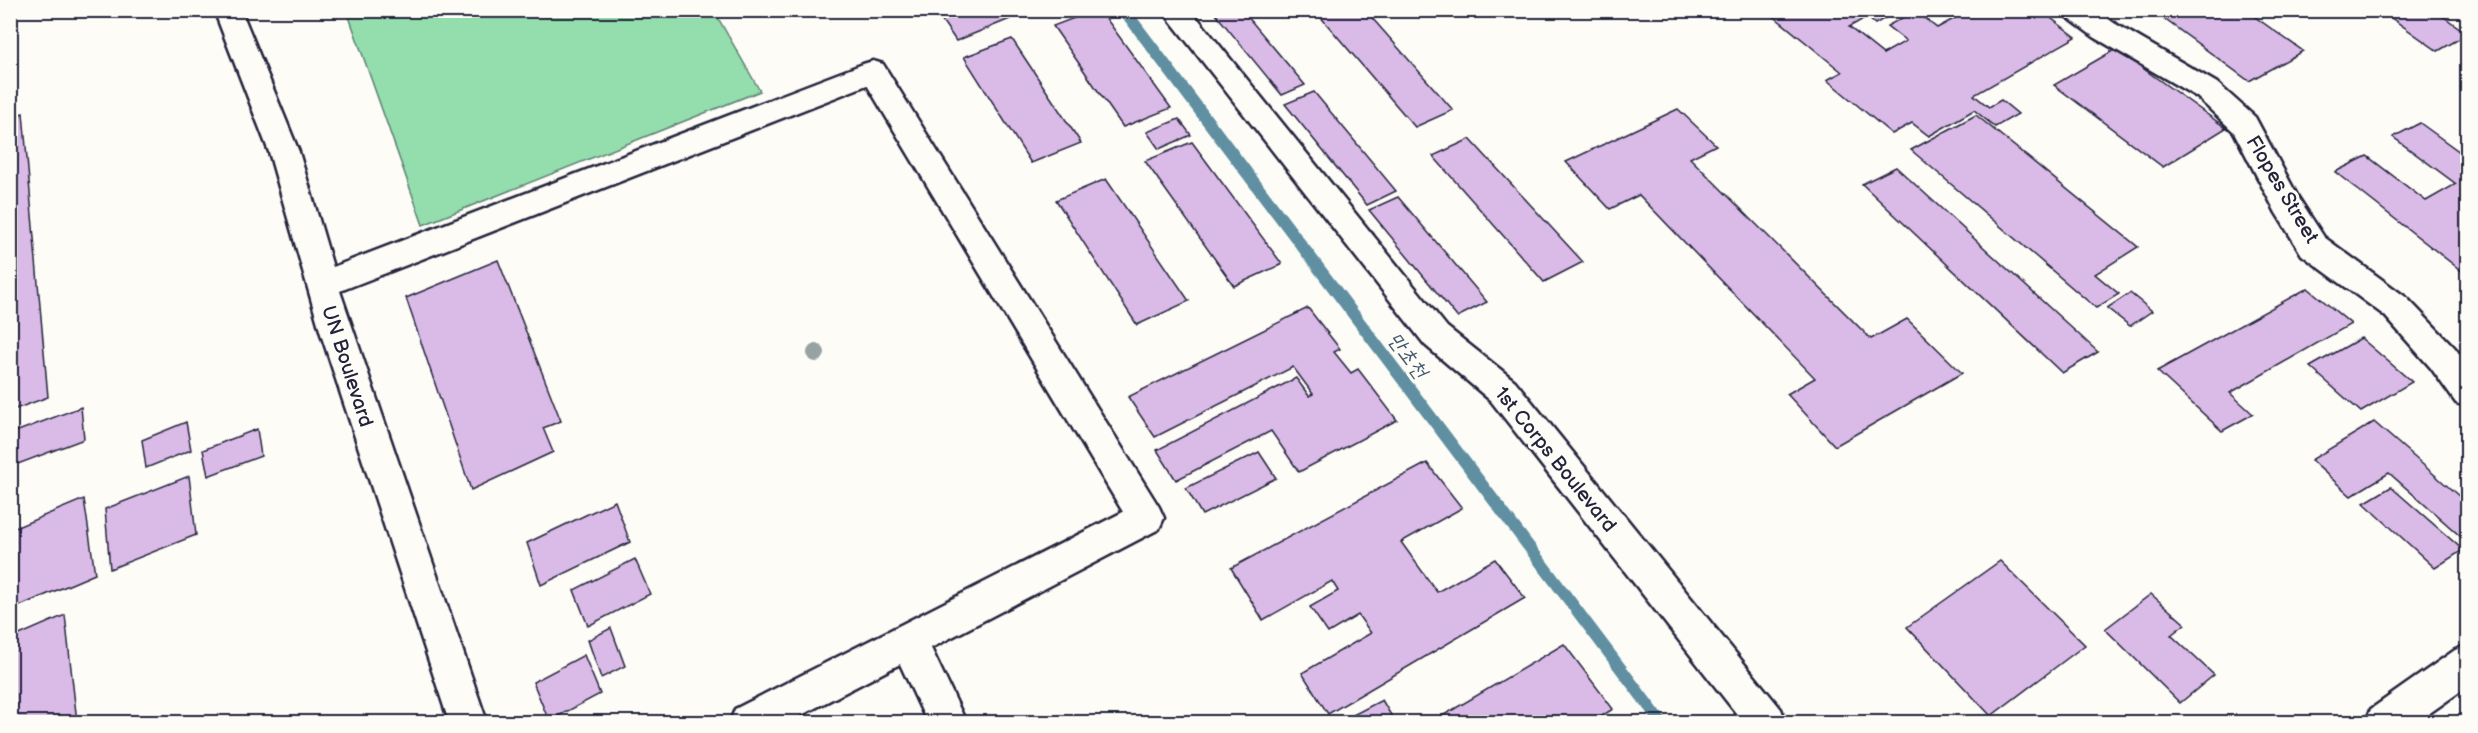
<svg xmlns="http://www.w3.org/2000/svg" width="2478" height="733" font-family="'Balsamiq Sans','Poor Story',sans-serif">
<rect width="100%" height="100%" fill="#fdfcf7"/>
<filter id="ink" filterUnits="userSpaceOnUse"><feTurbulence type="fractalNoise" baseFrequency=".0167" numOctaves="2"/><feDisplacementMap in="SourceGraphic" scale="12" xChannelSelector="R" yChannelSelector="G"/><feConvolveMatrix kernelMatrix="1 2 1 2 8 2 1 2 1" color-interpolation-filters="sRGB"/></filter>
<g filter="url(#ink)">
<path fill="#94ddac" stroke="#5b8074" stroke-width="1.5" d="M347,11h367l46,80 -337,134z"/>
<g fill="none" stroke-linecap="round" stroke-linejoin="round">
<path stroke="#5f8fa1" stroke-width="12" d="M1124,10l537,712"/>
</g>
<g fill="#dabbe8" stroke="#22223b" stroke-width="1.5">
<path d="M935,10h97l-76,31z"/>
<path d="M1095,10h5l71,98 -48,19 -70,-101z"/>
<path d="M1217,10h25l63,75 -23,10 -68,-83z"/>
<path d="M1328,10h37l88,100 -38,17 -97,-113z"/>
<path d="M1766,10h112l9,7 -12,7 -8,-7 -18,10 34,27 23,-13 -19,-15 28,-15 22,17 33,-18h70l36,27 -102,58 15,12 12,-7 17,14 -23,13 -21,-17 -45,26 -17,-13 -20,11 -65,-54 15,-8z"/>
<path d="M2152,10h93l58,41 -54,30z"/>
<path d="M2380,10h54l34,24 -30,17z"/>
<path d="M1012,39l69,104 -50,20 -67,-106z"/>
<path d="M2116,49l110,79 -63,39 -109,-82z"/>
<path d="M1314,92l82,99 -29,14 -82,-101z"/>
<path d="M1678,109l38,36 -26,13 181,181 36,-20 55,54 -127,73 -48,-52 28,-16 -176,-183 -29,14 -44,-47z"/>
<path d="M23,113l25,284 -38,14v-294z"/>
<path d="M1976,115l162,132 -43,27 24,20 -23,14 -185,-158z"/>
<path d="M1179,119l12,16 -32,14 -12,-17z"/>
<path d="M2420,123l48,35v118l-133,-104 32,-16 59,45 30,-17 -63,-47z"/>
<path d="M1470,139l113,123 -39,20 -111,-126z"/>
<path d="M1192,142l90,122 -48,22 -89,-125z"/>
<path d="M1896,167l202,185 -36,21 -200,-189z"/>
<path d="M1106,179l83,122 -52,24 -81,-125z"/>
<path d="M1398,197l89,105 -30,15 -88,-107z"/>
<path d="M498,260l63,161 -18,7 10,24 -82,38 -65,-192z"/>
<path d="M2308,288l43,36 -121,69 23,21 -31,17 -65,-60z"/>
<path d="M2130,293l22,18 -22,15 -23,-18z"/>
<path d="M1308,308l32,41 -6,3 17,21 7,-4 39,51 -98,52 -28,-41 -95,49 -19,-30 139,-72 13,18 4,-2 -20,-27 -138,70 -27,-40z"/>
<path d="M2361,338l51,44 -51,30 -51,-45z"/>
<path d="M81,407l3,32 -74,28v-33z"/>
<path d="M186,422l5,28 -45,18 -4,-28z"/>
<path d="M2374,422l94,82v39l-79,-70 -38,23 -40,-36z"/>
<path d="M257,429l4,27 -53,20 -5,-26z"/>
<path d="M1259,452l17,26 -74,37 -16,-27z"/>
<path d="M1427,463l35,45 -61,34 36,50 58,-33 30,39 -197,116 -26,-41 69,-40 -13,-18 -30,18 -18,-26 28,-16 -6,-10 -69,39 -32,-52z"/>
<path d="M189,476l7,59 -86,34 -5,-60z"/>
<path d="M2391,487l72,63 -28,18 -71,-65z"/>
<path d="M84,499l11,75 -85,36v-80z"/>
<path d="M615,501l15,41 -89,43 -14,-42z"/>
<path d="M635,559l15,35 -62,32 -14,-36z"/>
<path d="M2000,561l85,84 -94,71 -84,-89z"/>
<path d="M2151,594l34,30 -14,11 43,40 -34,28 -75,-74z"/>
<path d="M65,615l12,107h-67v-83z"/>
<path d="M611,628l14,38 -24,12 -13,-38z"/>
<path d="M1564,644l49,65 -21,13h-160z"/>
<path d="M584,655l16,39 -51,27 -16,-39z"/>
<path d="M1382,700l13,22h-43l-3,-5z"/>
</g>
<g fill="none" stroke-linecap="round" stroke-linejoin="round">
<defs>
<g id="minor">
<path d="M214,10h27l58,142 34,115 530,-203 10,-3 10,3 276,443 5,11 -5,11 -228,119 35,74h-39l-27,-58 -112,58h-58l5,-13 388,-197 -256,-427 -527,206 147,431h-38l-128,-388 -52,-182z"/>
<path d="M1162,10h29l256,317 68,54 266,328 5,13h-43l-252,-321 -66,-56z"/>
<path d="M2064,10h32l18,13 103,60 38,34 43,80 26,40 83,61 48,50 13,18v41l-12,-4 -25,-35 -46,-52 -83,-61 -26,-42 -42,-81 -37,-35 -103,-60 -27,-20z"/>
<path d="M2468,645v41l-51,36h-51l5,-13 84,-59z"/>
</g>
</defs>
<use href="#minor" stroke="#22223b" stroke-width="5"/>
<use href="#minor" fill="#fdfcf7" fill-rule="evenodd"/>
</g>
<circle fill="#97a3a2" cx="816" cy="353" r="9"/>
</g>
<g text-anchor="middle" stroke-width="6" stroke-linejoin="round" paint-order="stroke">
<g font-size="20" fill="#22223b" stroke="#fdfcf7">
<text transform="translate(2283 189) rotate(59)" y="7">Flopes Street</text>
<text transform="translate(348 366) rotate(72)" y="7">UN Boulevard</text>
<text transform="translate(1556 459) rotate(51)" y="7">1st Corps Boulevard</text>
</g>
<g font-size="21" font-style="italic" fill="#41596e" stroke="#fdfcf7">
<text transform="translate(1408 355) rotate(53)" y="7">만초천</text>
</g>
</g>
<rect width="2478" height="733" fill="none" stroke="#fdfcf7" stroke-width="36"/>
<rect x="18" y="18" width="2442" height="697" fill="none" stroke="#22223b" stroke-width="2" filter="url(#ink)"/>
</svg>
